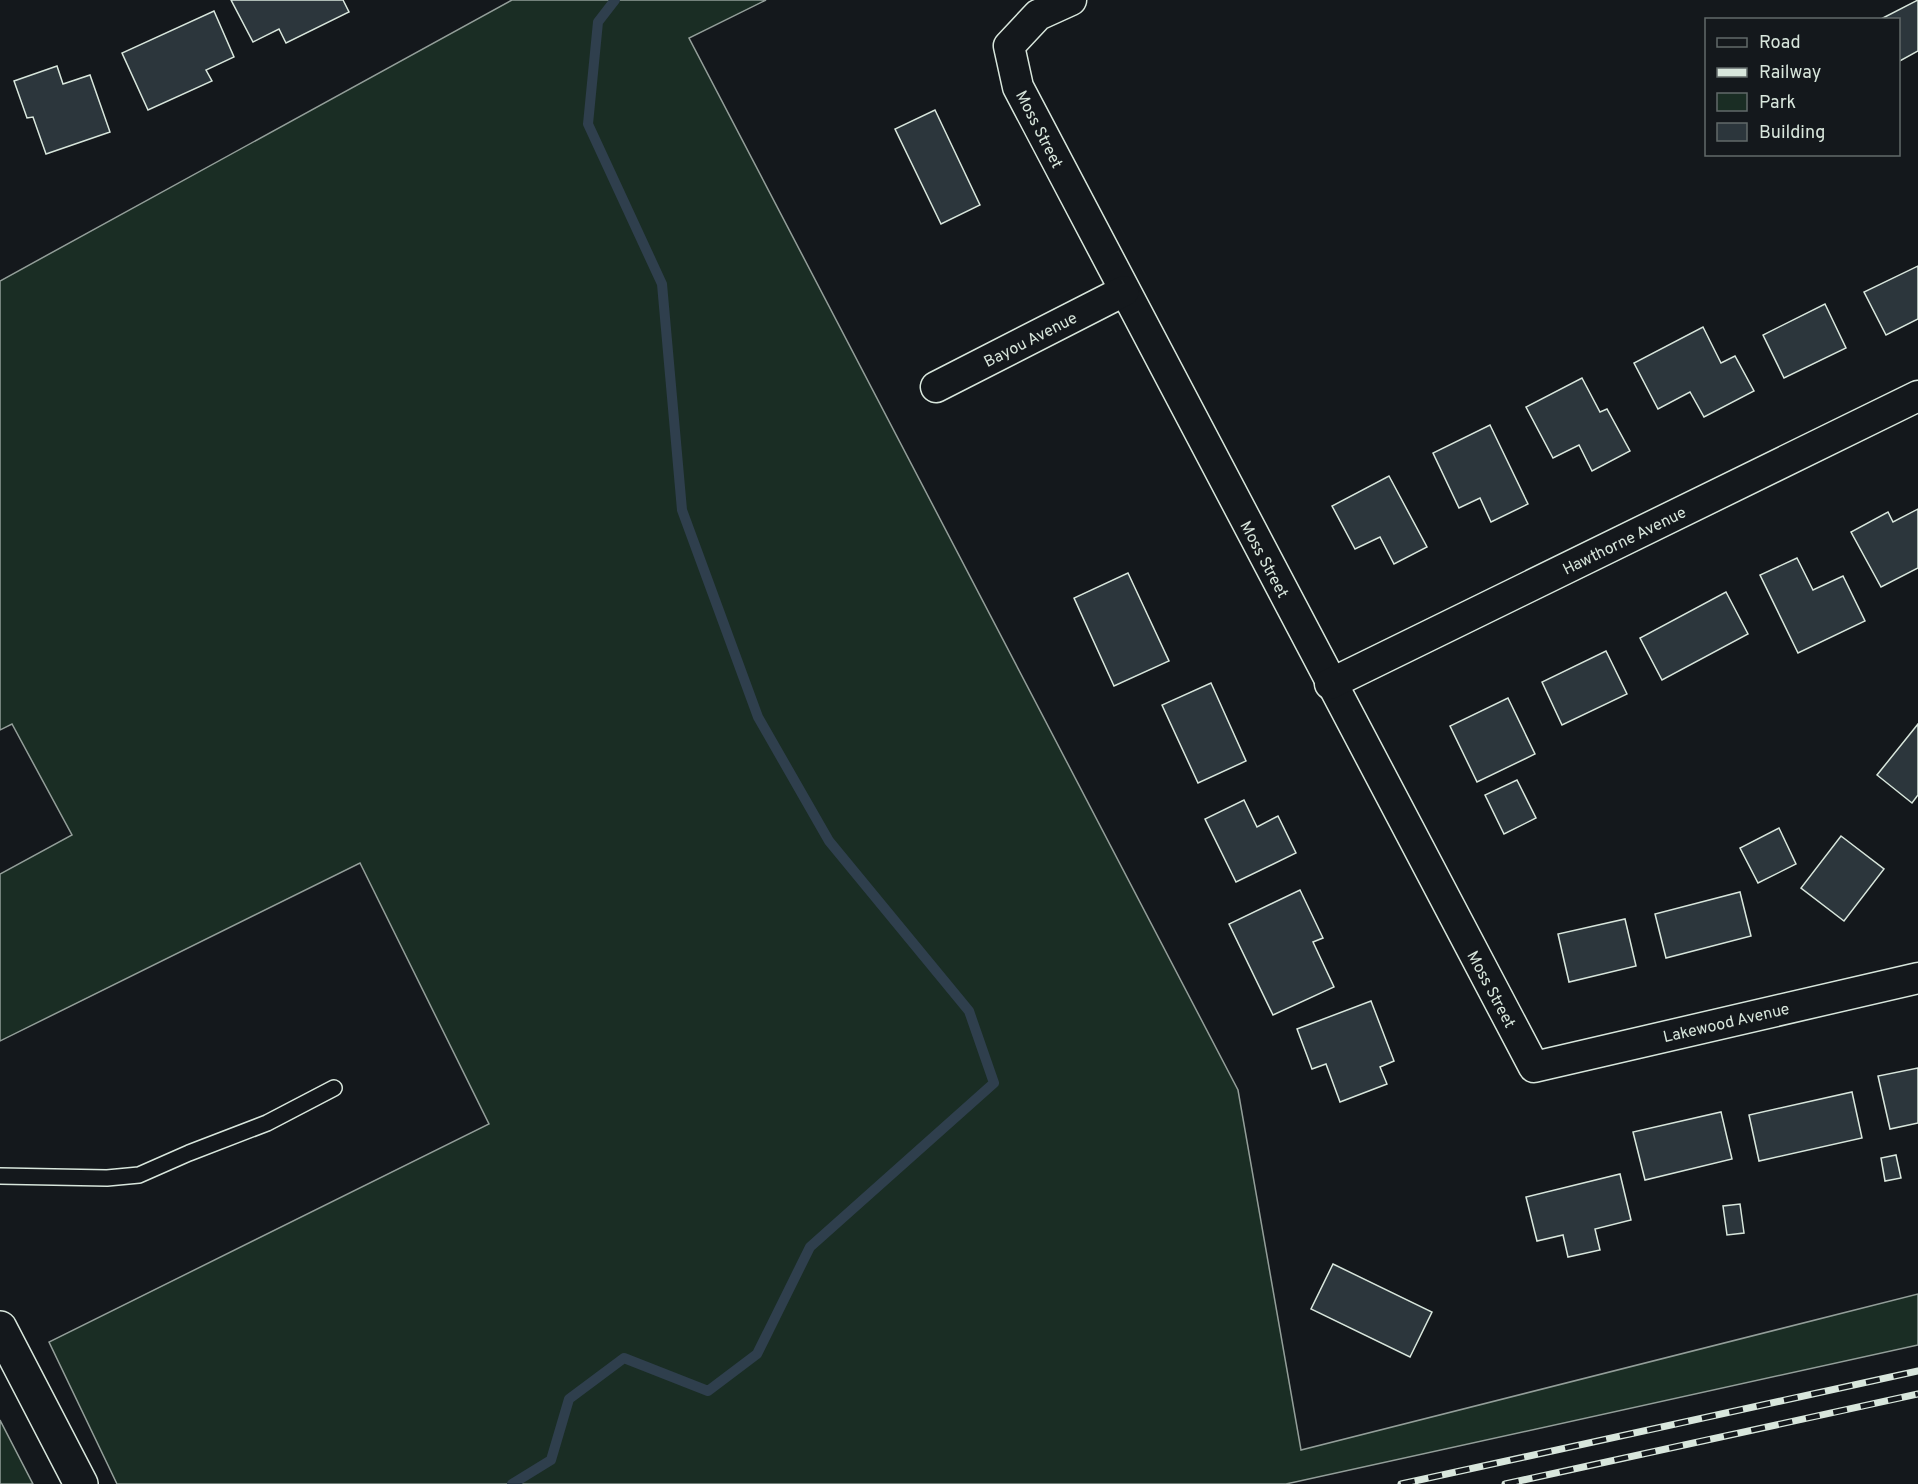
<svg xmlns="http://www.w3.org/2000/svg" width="1918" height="1484" font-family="Overpass,sans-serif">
<rect width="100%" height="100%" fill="#14181c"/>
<g fill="#1a2d24" stroke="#939e99" stroke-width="1.5">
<path d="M512,0h254l-77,38 549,1052 63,360 617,-156v51l-632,139h-1169l-68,-142 440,-218 -129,-261 -360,178v-167l72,-39 -60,-111 -12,6v-449z"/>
<path d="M0,1420l33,64h-33z"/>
</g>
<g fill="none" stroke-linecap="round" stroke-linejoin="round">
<path stroke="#2f3f4d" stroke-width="10" d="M512,1484l39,-24 18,-61 55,-41 84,33 49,-37 53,-107 184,-164 -25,-72 -140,-170 -71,-124 -76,-207 -20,-226 -74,-160 10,-102 17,-22"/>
</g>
<g fill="#2c363c" stroke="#d8e6dc" stroke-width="1.5">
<path d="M231,0h112l6,12 -63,31 -7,-14 -26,13z"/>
<path d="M1918,0v51l-20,11v-42h-19z"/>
<path d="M214,11l20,46 -28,13 6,11 -64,29 -26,-57z"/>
<path d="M57,66l6,18 27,-9 20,57 -64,22 -13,-37 -6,1 -13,-37z"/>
<path d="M935,110l45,95 -39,19 -46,-95z"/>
<path d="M1918,266v53l-32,16 -22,-43z"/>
<path d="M1825,304l21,44 -62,30 -21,-43z"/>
<path d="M1703,327l18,36 14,-7 19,35 -50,26 -14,-25 -32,17 -24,-46z"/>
<path d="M1582,378l18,34 7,-3 23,42 -38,20 -13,-26 -26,13 -27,-51z"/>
<path d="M1490,425l38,79 -37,18 -11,-24 -21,10 -26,-55z"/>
<path d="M1389,476l38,71 -33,17 -14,-27 -25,12 -23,-43z"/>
<path d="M1918,509v59l-37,19 -30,-55 37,-20 5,10z"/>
<path d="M1797,558l16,32 30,-14 22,45 -67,32 -38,-78z"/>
<path d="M1128,573l41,88 -55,25 -40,-88z"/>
<path d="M1726,592l22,42 -86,46 -22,-42z"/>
<path d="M1606,651l21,43 -65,31 -20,-43z"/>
<path d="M1211,683l35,78 -48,22 -36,-78z"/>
<path d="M1508,698l27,56 -58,28 -27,-56z"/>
<path d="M1918,724v71l-6,8 -35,-28z"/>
<path d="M1517,780l19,38 -32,16 -19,-39z"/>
<path d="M1244,800l13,27 21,-11 18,37 -60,29 -31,-63z"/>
<path d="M1779,828l17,36 -38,19 -18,-35z"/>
<path d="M1841,836l43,33 -40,52 -43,-33z"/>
<path d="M1300,890l23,48 -10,4 21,45 -61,28 -44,-91z"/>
<path d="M1740,892l11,44 -85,22 -11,-44z"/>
<path d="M1625,919l11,47 -67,16 -11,-48z"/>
<path d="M1371,1001l23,60 -14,6 7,17 -47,18 -14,-38 -14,5 -15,-40z"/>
<path d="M1918,1068v55l-28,6 -12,-53z"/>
<path d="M1852,1092l10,46 -103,23 -10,-46z"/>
<path d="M1721,1112l11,47 -87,21 -12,-48z"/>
<path d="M1896,1155l5,23 -16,3 -4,-23z"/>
<path d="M1620,1174l11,46 -36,9 5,21 -32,7 -5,-22 -26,6 -11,-44z"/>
<path d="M1740,1204l4,29 -17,2 -4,-29z"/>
<path d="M1333,1264l99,48 -22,45 -99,-48z"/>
</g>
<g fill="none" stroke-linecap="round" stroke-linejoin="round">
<defs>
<path id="lane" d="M0,1176l107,2 32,-3 50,-22 78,-30 67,-35"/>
<g id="street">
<path d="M1071,0l-33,15 -29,31 9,41 516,980 384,-89"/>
<path d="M936,387l188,-96"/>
<path d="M1330,684l588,-288"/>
</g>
<path id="secondary" d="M0,1328l81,156"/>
</defs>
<use href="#lane" stroke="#d8e6dc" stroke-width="18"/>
<use href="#street" stroke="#d8e6dc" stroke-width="33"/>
<use href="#secondary" stroke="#d8e6dc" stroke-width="36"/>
<use href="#lane" stroke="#14181c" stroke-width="15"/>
<use href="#street" stroke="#14181c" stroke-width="30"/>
<use href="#secondary" stroke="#14181c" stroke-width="33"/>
<defs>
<g id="rail">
<path d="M1401,1484l517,-113"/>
<path d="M1505,1484l413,-90"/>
</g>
</defs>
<use href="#rail" stroke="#d8e6dc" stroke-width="7"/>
<use href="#rail" stroke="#14181c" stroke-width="4.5" stroke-dasharray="14" stroke-linecap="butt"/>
</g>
<g text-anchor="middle" stroke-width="4.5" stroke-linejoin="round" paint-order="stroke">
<g font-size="16" fill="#d8e6dc" stroke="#14181c">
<text transform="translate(1040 129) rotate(63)" y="6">Moss Street</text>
<text transform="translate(1030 339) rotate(-27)" y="6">Bayou Avenue</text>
<text transform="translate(1624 540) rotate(-26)" y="6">Hawthorne Avenue</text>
<text transform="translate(1265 559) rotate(62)" y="6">Moss Street</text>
<text transform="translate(1492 989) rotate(62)" y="6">Moss Street</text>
<text transform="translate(1726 1022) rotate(-13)" y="6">Lakewood Avenue</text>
</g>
</g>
<rect x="1705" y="18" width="195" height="138" fill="#14181c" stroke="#626a69" stroke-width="1.5"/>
<rect x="1717" y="38" width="30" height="9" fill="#14181c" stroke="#626a69" stroke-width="1.5"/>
<text x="1759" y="48" font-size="18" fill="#d8e6dc">Road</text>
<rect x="1717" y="68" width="30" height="9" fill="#d8e6dc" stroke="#626a69" stroke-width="1.5"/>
<text x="1759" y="78" font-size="18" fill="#d8e6dc">Railway</text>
<rect x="1717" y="93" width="30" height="18" fill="#1a2d24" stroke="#626a69" stroke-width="1.5"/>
<text x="1759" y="108" font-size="18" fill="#d8e6dc">Park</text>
<rect x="1717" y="123" width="30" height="18" fill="#2c363c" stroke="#626a69" stroke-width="1.5"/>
<text x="1759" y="138" font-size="18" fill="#d8e6dc">Building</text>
</svg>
